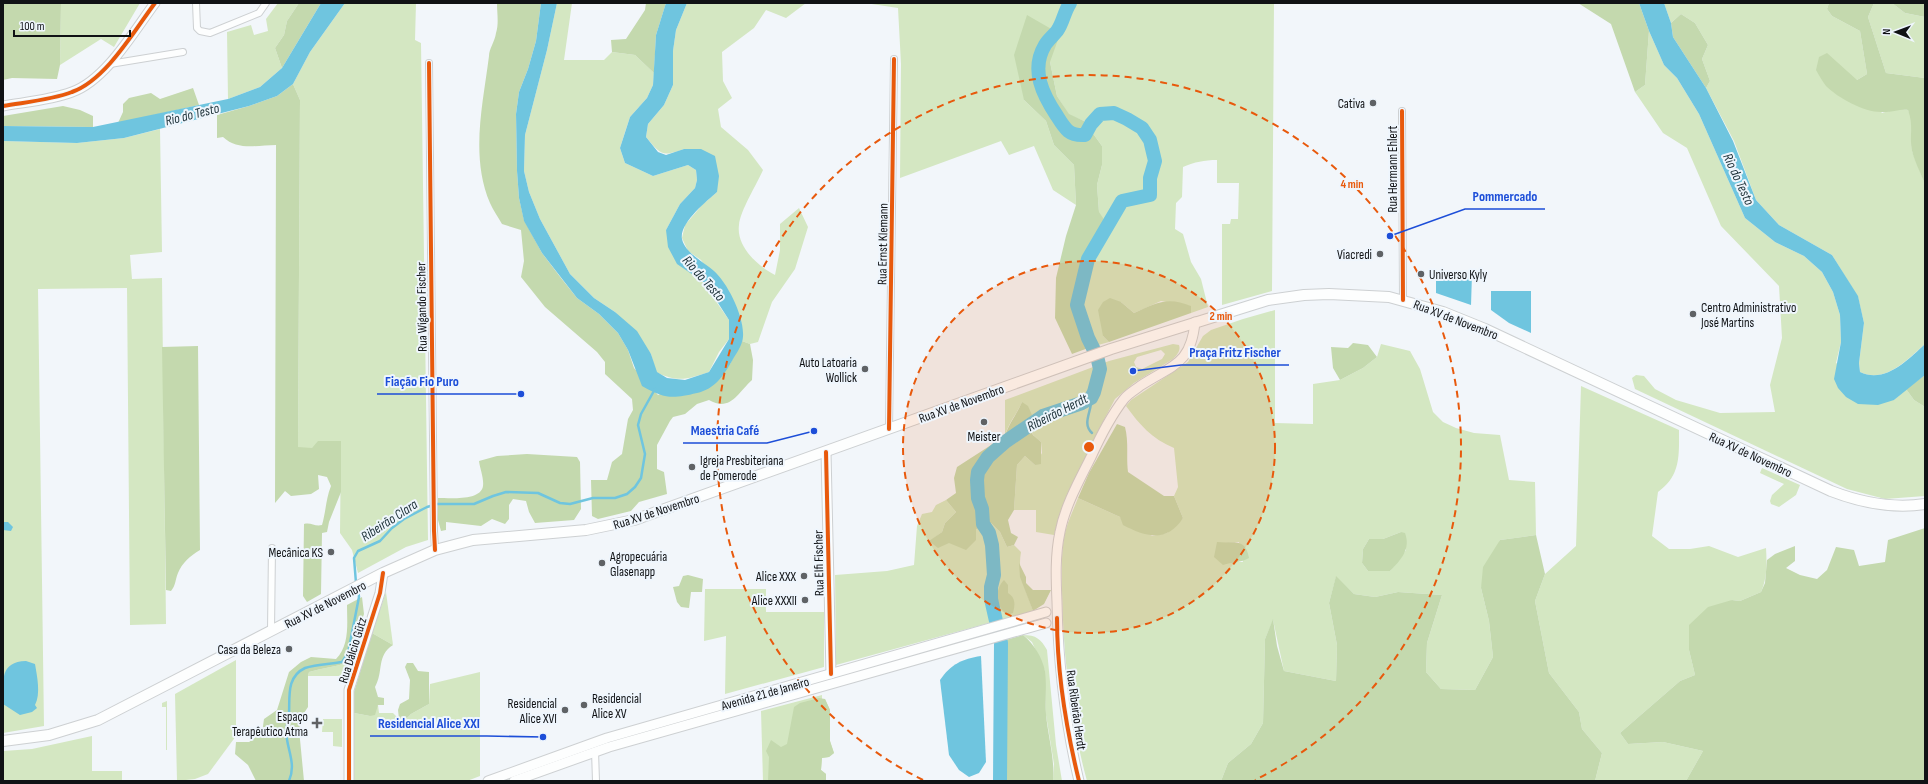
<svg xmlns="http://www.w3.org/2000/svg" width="1928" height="784" font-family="'Sofia Sans Condensed',sans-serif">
<rect width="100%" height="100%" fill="#f2f6fa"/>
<g fill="#d4e7c2" fill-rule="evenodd">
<path d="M61,3h79l-26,44 -13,-8 -41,26z"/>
<path d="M278,3h21l-12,18 -3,14 -9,13 7,20 -22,19 -32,12 -1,-67 24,-7 3,10 14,-4 -2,-12z"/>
<path d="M345,3h71l-1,37 6,3 7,497 -22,7 -48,26 -6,-23 -12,-17 1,-92 -29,7h-14l2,-348 -7,-16 17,-32z"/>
<path d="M557,3h15l-8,57h40l8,-8 23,3 19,18 -1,12 -6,13 -17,19 -5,15 -5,16 5,15 28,13 35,-11 8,5 1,10 -2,8 -15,16 -14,26 63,90v19l-10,13 -10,20c-21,7 -31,11 -53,0l-5,-18 -36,-42 -21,-14 -24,-24 -30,-55 -11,-27 -5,-21 1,-36 22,-85z"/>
<path d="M687,3h119l-20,15 -20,-8 -12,18 -32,24 1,29 9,17 -14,11 3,18 27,23 15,20c-6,14 -23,41 -24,55 -3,22 19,41 36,50l5,-25v-26l19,-16 9,19 -13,42 -23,33 -14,40 -8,2 -8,-3 -1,-22 -40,-59 -13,-9 -6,-13 3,-13 17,-20 15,-13 -33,-43c-22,8 -23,6 -38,-12l2,-13 16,-19 9,-20v-34l3,-21z"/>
<path d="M865,3h409l-2,288 -50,14v-81h8l1,-5h7l1,-36h-22v-23c-13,0 -22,2 -34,7l-1,30 -6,6 -1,26 8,5 8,28 10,17 7,28 -17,6 -1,-7 -29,-5 -27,12 -13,-11 -18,34 6,6 -18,5 -14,-39v-13l8,-36 9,-16 9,-10 -4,-21 -2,-27 5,-20v-19l-18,-25 -15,-6 -12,-19 -7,-34 -26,38 22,21 8,24 20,20 2,40 -23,-15 -19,-44 -25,9 -8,-14 -101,37 1,-114 -3,-56z"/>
<path d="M1664,3h165l-2,6 5,7 28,15 7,43 -10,6 25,33 15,-4 11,1 5,11 -2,14 1,16 13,33v160c-18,16 -40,40 -65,28l-1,-9 5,-40 -6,-26 -26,-42 -53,-30 -23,-25 -22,-59 -28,-53 4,-7 -8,-22 6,-14 -13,-22 -14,-9 -10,9z"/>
<path d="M1874,3h18l13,10 20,4v61l-39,-5 -18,-56z"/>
<path d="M1649,31l15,34 13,13 22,36 46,104 30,24 29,14 18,16 11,20 7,23 1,27 -5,21 58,37 12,-11 8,11 11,7v89l-40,3 -38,-10 -212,-100 -3,-11 4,-3 8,1 11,13 21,11 44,13 55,-1 -5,-27 12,-47 -3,-52 -58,-60 -34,-78 -24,-15 -28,-41 10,-7z"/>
<path d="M160,129l2,123 -32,3 2,24 30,-1 4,346 -36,1 -3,-337 -89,1 6,437 -41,7v-592l74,2 47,-5z"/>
<path d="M1275,310v113l38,1v-40l27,-4 23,-12 14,-11 4,-13 29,7 10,18 13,43 10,10 13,6 18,5 26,2 9,45 26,2 1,53 -36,5 -19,48 8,33 4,36 -18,33 -34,-1 -15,-17 1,-29 15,-48 -44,-3 -23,5 -21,-3 -18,-17 -7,26 8,42 -1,36 -52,-10 -11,-51 -8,19 -2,84 -12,21 -23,19 -7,18h-134c-17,-62 -24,-127 -25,-191 0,-16 -1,-35 2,-52 2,-13 9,-27 14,-40l42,19 32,19 15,-3 16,-15 -9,-22 4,-9 -4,-39c-22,-9 -35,-24 -48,-42l5,-6 57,-38 15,-26 8,-6 32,-11zM1401,532l5,18 -16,21h-22l-6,-8 1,-14 6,-10h14zM1239,542l4,20h-11l-7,-19z"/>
<path d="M1173,344l6,1c2,6 -2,10 -6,14l-39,24 -19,16 -19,36 -36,80 -6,20 -18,-3v-22h-22l3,-45 8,-9 10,9 7,-12 -1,-11c-15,-12 -16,-22 -19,-40 -5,12 -14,21 -17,34v-36l104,-39zM1161,350l4,4 -3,5 -20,10 -6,-2 -2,-5 3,-5z"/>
<path d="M1581,386l98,44c0,25 2,46 -21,62l-6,44 17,13h21l19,-3 29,11 28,-9c1,15 1,31 -5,44l-21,9 -8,-1 -43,50 6,25 -15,6 -60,52 8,11 35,-2 40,9 -17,30h-91l7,-28 -20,-24 -3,-17 -30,-39 -14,-72 10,-27 31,-28z"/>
<path d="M1762,468l38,17 -4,10 -17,12 -8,-3 -1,-3 2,-6 12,-11 -24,-11z"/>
<path d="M946,500l10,12 -11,11 -3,9 -13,10 62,-19 9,9 7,15 7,-2 7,7c-4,23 5,37 12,59l-197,54 -1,-90 52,-4 27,-6 3,-39 5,-12 10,-2 4,-7z"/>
<path d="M705,589h61v23h58v55l-99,27 1,-58 -22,5z"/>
<path d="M386,592l7,53 -21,-12z"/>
<path d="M1023,635c13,0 18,4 24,15l9,95 6,36h-9l1,-17 -8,-49 -1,-44 -13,-29z"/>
<path d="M951,643l1,2 -397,117 -51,19h-7l98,-36z"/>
<path d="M236,660v76l-28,38 -13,5 -18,2 -2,-87z"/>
<path d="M347,663l-5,13h-34l1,-4c13,-4 26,-5 38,-9z"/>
<path d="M480,672v104l-13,5h-113v-68l16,3 8,-11 1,8h14l6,6 6,1 6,-6 18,-10 1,-20z"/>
<path d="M822,695v4h3l5,11v31l4,12 -5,4 -7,1 -1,12 5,4v7h-63l-2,-70z"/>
<path d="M167,701v49h-1v-43h-4v-4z"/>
<path d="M323,719h19v28l-9,-1v-14h-11z"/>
<path d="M92,736v35h30v10h-119v-30l29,-2z"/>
</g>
<g fill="#c4d9ae">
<path d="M3,3h58l-1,62 -3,14 -45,-1 -9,2z"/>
<path d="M299,3h22l-39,65 -7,-20 9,-13 3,-14z"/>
<path d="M497,3h44l-5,38 -8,28 -9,23 -3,22 1,57 2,27 5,22 18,33 19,25 16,20 22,16 19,19 10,17 6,18 24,27 72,-31 12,-23 8,3 3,16 -1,20c-15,14 -22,32 -43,20l-12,4 -12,10 -12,3 -3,4 -13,24v24l7,3 3,22 -28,8 -8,9 -33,8 -6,-3 -1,-36h16l5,-18 10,-8 6,-35 5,-9 -1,-11 -27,-25v-12l-8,-10 -52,-45 -24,-30 3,-16 -3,-31 -19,-6c-4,-7 -9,-14 -12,-21 -20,-47 -7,-99 -1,-147 0,-7 6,-15 7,-23 3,-9 1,-20 1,-30z"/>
<path d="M646,3h20l-10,32 -2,38 -19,-18 -23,-3 -1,-12 15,-1 19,-29z"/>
<path d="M1578,3h61l10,28 -4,54 -10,7 -24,-68z"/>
<path d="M1829,3h45l-6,14 18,56 39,5v106c-4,-10 -10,-22 -13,-33 -3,-16 2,-25 -4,-41 -9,-1 -18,3 -27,2 -17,0 -43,-14 -55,-26 -4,-5 -7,-11 -10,-16l3,-13 8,-4 30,27 10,-6 -7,-43 -28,-15 -5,-7z"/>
<path d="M1892,3h33v14l-20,-4z"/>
<path d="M1681,14l14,9 13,22 -6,14 8,22 -4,7 -33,-51 -2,-14z"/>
<path d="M1027,15l33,19 -10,28 7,34 12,18 15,7 18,25v19l-5,20 2,27 8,12c-5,12 -15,21 -21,33 -3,7 -4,15 -5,21 -7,32 -2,40 10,69l-19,7 -17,-36 1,-40 10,-42 10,-31 -2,-40 -20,-20 -8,-24 -22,-21 -10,-45z"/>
<path d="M293,84l7,16 -2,347 14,1 6,-7h23v51l-12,30 -2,10 -5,1 -1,61 -14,8 -4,-6 1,-72c7,-2 11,3 18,1 4,-14 4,-27 9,-39l-4,-9 -9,-2 1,14 -8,5 -20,2 -6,-5 -10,12 1,-358c-19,0 -38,6 -53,-8l-6,1v-23l32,-9 28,-10z"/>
<path d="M193,88l6,17 -81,18 5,-11v-8l6,-6 22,-5 9,6z"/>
<path d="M63,106l17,4 13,6v11l-90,-1v-10z"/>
<path d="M1110,298l11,4 13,11c21,-10 34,-17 57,-7v7l-82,29 -6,-6 -5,-26 5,-8z"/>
<path d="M1353,343l15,2 9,12 -14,11 -23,12 -7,-12 -2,-21 17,1z"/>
<path d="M198,346l2,204c-10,6 -18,13 -22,23 -3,7 -2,12 -7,18l-5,-1 -4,-243z"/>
<path d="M1925,375v32l-11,-7 -8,-11z"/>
<path d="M1022,402l6,4 4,9 -7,7 8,13 8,7v22l-6,1 -10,-9 -8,9 -3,45 -6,10 3,13 7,4 -4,8 -7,2 -7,-15 -9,-9 -15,6v11l-10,10 -17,-7 -11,5 -9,-7 13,-9 3,-9 11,-11 -10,-12 10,-7 -2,-15 3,-11 48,-31c4,-13 12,-22 17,-34z"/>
<path d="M1117,424l8,3c4,16 1,29 3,45l36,24h10l9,22c-16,25 -37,19 -60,7l-3,-8 -42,-19 11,-25z"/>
<path d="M527,454l50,3 3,5 1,47 -7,11 -39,3 -6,-11 -3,-11 -13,-2 -4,6v14l-4,5 -13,-5 -11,7 -35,-4v8l-5,1 -3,-11v-22c12,0 43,3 45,-12 1,-8 -3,-17 -4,-25l18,-5z"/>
<path d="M1925,528v253h-239l17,-30 -40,-9 -35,2 -8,-11 60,-52 15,-6 -6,-25v-25l19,-18 24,-7 8,1 21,-9 4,-9 2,-23 8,-6 20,-8v15l-9,7 14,7 17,4 10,-9 9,-23 18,3 5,16 26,-4 3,-22z"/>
<path d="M1401,532l4,1c6,16 -4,27 -15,38h-22l-6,-8 1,-14 6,-10h14z"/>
<path d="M1536,535l9,39 -10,27 14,72 30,39 3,17 20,24 -7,28h-374l7,-18 23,-19 12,-21 2,-84 8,-20 4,27 7,25 52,10 1,-36 -8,-42 7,-27 18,18 21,3 23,-5 44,3 -15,48 -1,29 15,17 34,1 18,-33 -4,-36 -8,-33 2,-21 17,-27z"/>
<path d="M1217,542c17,2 28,-5 32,16 -8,5 -17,4 -26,7l-9,-8z"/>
<path d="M1019,563l7,14v6l7,7h18l-7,14 -11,7 -13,-34z"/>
<path d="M688,575l15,4 -1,13h-11l-2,16 -8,-1 -4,-5 -4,-15 6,-1 4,-10z"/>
<path d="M1004,580l4,5v8c8,5 7,12 5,20l-6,2c-11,-9 -13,-25 -3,-35z"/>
<path d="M362,597l2,17 -17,49c-12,4 -25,5 -38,9l-1,4v31l-6,9 -3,13 5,52h-48l-8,-16 -13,-11 1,-12h13l13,-9 2,-14 13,-9 12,-38 12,-10 10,-5 25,2c14,-14 11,-36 11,-54z"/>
<path d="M372,633l21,12c-17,11 -9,26 -18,42l3,10 6,1v7h-6l-3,10 -5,1 -16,-3v-21z"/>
<path d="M1023,635c11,9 19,22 22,36 2,14 0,29 1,43 2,23 9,44 7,67h-53l-3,-15 -1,-51 3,-26 -4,-46z"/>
<path d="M407,663h6l5,8 11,1v32l-18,10 -6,6 -6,-1 -1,-9 2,-6 9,-5 1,-19 -5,-13z"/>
<path d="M819,698l6,1 5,11v31l4,12 -5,4 -7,1 -1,12 5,4v7h-58l1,-24 -3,-6 5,-11 10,7 6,-3 7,-37 6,-4z"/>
</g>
<g fill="#6fc5df">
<path d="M321,3h24l-35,49 -17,32 -16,12 -28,10 -125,32 -47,5 -74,-2v-15l90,1 135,-28 32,-12 22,-19z"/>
<path d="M541,3h16l-10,47 -22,85 -1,36 5,21 11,27 30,55 24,24 21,14 22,19 14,23 6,18 10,6 18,2 24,-8 20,-33v-19l-9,-14 -15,-23 -28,-19 -9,-17 -2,-17 14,-26 15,-16 2,-8 -1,-10 -8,-5 -35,11 -28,-13 -5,-15 10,-31 17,-19 6,-13 3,-50 9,-29 1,-3h21l-11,27 -3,21v34l-9,20 -16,19 -2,13 12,15 8,3 18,-6h17l14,7 4,20 -2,16c-10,9 -38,31 -35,47 3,14 22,23 32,32 14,12 34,52 28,71 -2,7 -7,13 -10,19 -9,15 -17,28 -35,32 -25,6 -32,6 -55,-7l-14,-36 -10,-17 -19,-19 -22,-16 -35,-45 -18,-32 -5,-23 -2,-27 -1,-57 3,-22 9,-23 8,-28z"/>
<path d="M1639,3h25l7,20 2,14 33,51 27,53 23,59 23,25 53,30 26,41 6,27 -5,40 1,9c25,12 48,-12 65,-28v31l-31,25 -16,5 -20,-1 -12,-7 -8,-9 -4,-9 7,-37 -1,-27 -7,-23 -11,-20 -18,-16 -29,-14 -30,-24 -46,-104 -22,-36 -13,-13 -15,-34z"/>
<path d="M1436,272l36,1 -1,32 -35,-12z"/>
<path d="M1491,291h40v42l-22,-10 -18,-13z"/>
<path d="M3,522h5l5,5 -2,4 -8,-1z"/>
<path d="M981,656l5,106 -7,11 -10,4 -10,-7 -10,-15 -9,-75c11,-16 22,-21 41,-24z"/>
<path d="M26,661l9,3c2,12 6,30 0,41l2,3 -5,4 -12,3 -17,-11c0,-25 -3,-42 23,-43z"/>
</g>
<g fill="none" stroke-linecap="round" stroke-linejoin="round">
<g stroke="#6fc5df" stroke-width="2.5">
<path d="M1091,398c2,12 -10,25 1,35"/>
<path d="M356,583l-2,-25 4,-7 22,-10 12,-13 12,-9 23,-12 10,-3h37l19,-8 13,-4 32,1 22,10 10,1 23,-6h22l12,-4 8,-7 6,-9 4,-24 -7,-29 3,-11 14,-25"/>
<path d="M289,781c8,-18 -3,-33 -3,-51 1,-6 3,-11 3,-16 1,-17 -3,-37 16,-46 11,-4 26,-4 37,-6l6,-9 11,-56 -1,-7"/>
</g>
<path stroke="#6fc5df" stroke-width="14" d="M1000,781l1,-138 -10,-44v-12l3,-12 -2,-30 -3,-12 -6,-9 -1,-15 -4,-11 -1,-18 1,-8 10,-15 17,-15 38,-26 39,-13 9,-5 3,-6 6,-23 -3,-13 -9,-18 -11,-33 11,-46 34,-58 28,-6v-17l5,-17 -5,-21 -8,-12 -15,-9 -13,-6 -14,1 -9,10 -6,11c-16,1 -20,-6 -28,-19 -14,-21 -27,-46 -12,-71 3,-5 8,-9 12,-14 6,-8 7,-19 13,-28"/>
<defs>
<g id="street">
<path d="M196,3l1,25 3,3 10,2 49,-20 7,-10"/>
<path d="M429,63l5,468 1,19"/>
<path d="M110,64l73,-12"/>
<path d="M1402,111l1,189"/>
<path d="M889,429l5,-370"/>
<path d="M271,631l1,-83"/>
<path d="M595,751l1,30"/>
</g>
<g id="secondary">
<path d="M3,106c23,-4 48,-6 69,-14 34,-12 62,-61 83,-89"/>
<path d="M826,452l5,222"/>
<path d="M349,781v-91l31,-97 3,-20"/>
<path d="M488,781l119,-43 439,-126"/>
<path d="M514,781l95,-34 437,-124"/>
<path d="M1079,781c-14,-59 -21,-119 -22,-179 -1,-23 -2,-47 3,-70 5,-26 19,-51 31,-75 9,-20 19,-40 33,-58 4,-5 11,-9 16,-13 32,-21 51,-21 55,-64"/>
</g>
<path id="primary" d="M3,741l46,-6 49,-15 285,-147 52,-23 38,-10 113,-10 48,-10 477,-171 157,-49 36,-5 25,-1 60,3 54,15 42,17 346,162c31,12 61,18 94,13"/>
</defs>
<use href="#street" stroke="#cdd0d2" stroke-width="8"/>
<use href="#secondary" stroke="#cdd0d2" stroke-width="11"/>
<use href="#primary" stroke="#cdd0d2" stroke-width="12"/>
<use href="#street" stroke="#fdfefe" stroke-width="6"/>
<use href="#secondary" stroke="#fdfefe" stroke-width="9"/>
<use href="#primary" stroke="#fdfefe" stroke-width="10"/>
<defs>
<g id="cycleway">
<path d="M429,63l5,468 1,19"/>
<path d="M3,106c23,-4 48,-6 69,-14 34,-12 62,-61 83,-89"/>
<path d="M1402,111l1,189"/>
<path d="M889,429l5,-370"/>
<path d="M826,452l5,222"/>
<path d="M1057,618c0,54 9,110 22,163"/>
<path d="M349,781v-91l31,-97 3,-20"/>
</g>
</defs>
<use href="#cycleway" stroke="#eff6fd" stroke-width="6"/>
<use href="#cycleway" stroke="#e8590c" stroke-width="4"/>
</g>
<circle cx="1089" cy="447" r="186" fill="#e8590c" fill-opacity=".12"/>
<g fill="none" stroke="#e8590c" stroke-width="2" stroke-dasharray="7 5">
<circle cx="1089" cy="447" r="186"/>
<path d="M923 780A372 372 0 1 1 1255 780"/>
</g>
<g fill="#5f6265" stroke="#eff6fd" stroke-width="1.5">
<circle cx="1373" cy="103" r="4"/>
<circle cx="1380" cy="254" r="4"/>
<circle cx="1421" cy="274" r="4"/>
<circle cx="1693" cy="314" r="4"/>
<circle cx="865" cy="369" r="4"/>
<circle cx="984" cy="422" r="4"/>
<circle cx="692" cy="467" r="4"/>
<circle cx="331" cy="552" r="4"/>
<circle cx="602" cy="563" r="4"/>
<circle cx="804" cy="576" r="4"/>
<circle cx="805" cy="600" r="4"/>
<circle cx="289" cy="649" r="4"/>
<circle cx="584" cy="705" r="4"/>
<circle cx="565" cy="710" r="4"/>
<path d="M315 717h4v4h4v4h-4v4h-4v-4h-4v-4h4z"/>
</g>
<g text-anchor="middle" stroke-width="4" stroke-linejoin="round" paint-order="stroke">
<g font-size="13" fill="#101215" stroke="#eff6fd" text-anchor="end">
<text x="1365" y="108">Cativa</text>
<text x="1372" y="259">Viacredi</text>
<text x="1429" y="279" text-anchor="start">Universo Kyly</text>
<text x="1701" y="312" text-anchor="start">Centro Administrativo<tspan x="1701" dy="15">José Martins</tspan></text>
<text x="857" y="367">Auto Latoaria<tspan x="857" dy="15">Wollick</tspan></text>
<text x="984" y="441" text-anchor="middle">Meister</text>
<text x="700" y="465" text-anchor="start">Igreja Presbiteriana<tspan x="700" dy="15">de Pomerode</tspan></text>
<text x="323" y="557">Mecânica KS</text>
<text x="610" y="561" text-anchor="start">Agropecuária<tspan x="610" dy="15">Glasenapp</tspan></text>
<text x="796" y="581">Alice XXX</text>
<text x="797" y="605">Alice XXXII</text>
<text x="281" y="654">Casa da Beleza</text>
<text x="592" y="703" text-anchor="start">Residencial<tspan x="592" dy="15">Alice XV</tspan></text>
<text x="557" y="708">Residencial<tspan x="557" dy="15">Alice XVI</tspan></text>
<text x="308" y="721">Espaço<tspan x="308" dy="15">Terapêutico Atma</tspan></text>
</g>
<g font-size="13" fill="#101215" stroke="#eff6fd">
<text transform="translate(1392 169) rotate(-90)" y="5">Rua Hermann Ehlert</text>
<text transform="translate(882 244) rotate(-89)" y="5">Rua Ernst Klemann</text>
<text transform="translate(421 307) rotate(-91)" y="5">Rua Wigando Fischer</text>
<text transform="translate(1456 319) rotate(21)" y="5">Rua XV de Novembro</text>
<text transform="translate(961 403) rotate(-20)" y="5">Rua XV de Novembro</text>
<text transform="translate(1751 454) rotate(25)" y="5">Rua XV de Novembro</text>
<text transform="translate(656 511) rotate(-18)" y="5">Rua XV de Novembro</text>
<text transform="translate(818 563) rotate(-91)" y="5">Rua Elfi Fischer</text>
<text transform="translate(325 604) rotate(-27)" y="5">Rua XV de Novembro</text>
<text transform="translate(352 650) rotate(-73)" y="5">Rua Dálcio Gütz</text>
<text transform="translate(765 693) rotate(-16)" y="5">Avenida 21 de Janeiro</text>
<text transform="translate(1077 710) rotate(82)" y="5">Rua Ribeirão Herdt</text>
</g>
<g font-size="14" font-style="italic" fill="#1d3138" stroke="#eff6fd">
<text transform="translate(192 114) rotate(-14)" y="5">Rio do Testo</text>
<text transform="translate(1739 179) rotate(65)" y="5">Rio do Testo</text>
<text transform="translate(704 278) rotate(48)" y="5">Rio do Testo</text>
<text transform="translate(1057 412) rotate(-27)" y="5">Ribeirão Herdt</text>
<text transform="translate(389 520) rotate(-33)" y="5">Ribeirão Clara</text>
</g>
</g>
<circle cx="1089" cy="447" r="6" fill="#e8590c" stroke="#eff6fd" stroke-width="2"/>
<g font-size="12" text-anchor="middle" font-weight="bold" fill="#e8590c" stroke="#eff6fd" stroke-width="4" stroke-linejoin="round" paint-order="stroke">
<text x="1352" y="188">4 min</text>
<text x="1221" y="320">2 min</text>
</g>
<path fill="none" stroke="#1d4ed8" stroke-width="1.5" d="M1390 236L1465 209H1545M1133 371L1181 365H1289M521 394L467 394H377M814 431L767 443H683M543 737L487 736H370"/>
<g fill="#1d4ed8" stroke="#eff6fd" stroke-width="1.5">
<circle cx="1390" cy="236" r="4"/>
<circle cx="1133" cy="371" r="4"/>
<circle cx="521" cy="394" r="4"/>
<circle cx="814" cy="431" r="4"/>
<circle cx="543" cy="737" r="4"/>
</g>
<g font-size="14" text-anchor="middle" font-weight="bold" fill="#1d4ed8" stroke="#eff6fd" stroke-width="4" stroke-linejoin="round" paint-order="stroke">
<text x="1505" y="201">Pommercado</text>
<text x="1235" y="357">Praça Fritz Fischer</text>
<text x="422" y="386">Fiação Fio Puro</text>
<text x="725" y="435">Maestria Café</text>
<text x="429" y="728">Residencial Alice XXI</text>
</g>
<rect width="1928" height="784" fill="none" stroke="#101215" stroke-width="8"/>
<g transform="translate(1896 32) rotate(271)" stroke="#eff6fd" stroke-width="3" paint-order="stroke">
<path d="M0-3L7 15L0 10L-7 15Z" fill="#101215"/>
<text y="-6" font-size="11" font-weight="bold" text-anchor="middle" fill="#101215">N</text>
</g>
<path d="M14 30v6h116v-6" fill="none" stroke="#101215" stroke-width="2"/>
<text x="20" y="30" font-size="12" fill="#101215" stroke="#eff6fd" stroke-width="3" paint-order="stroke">100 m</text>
</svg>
